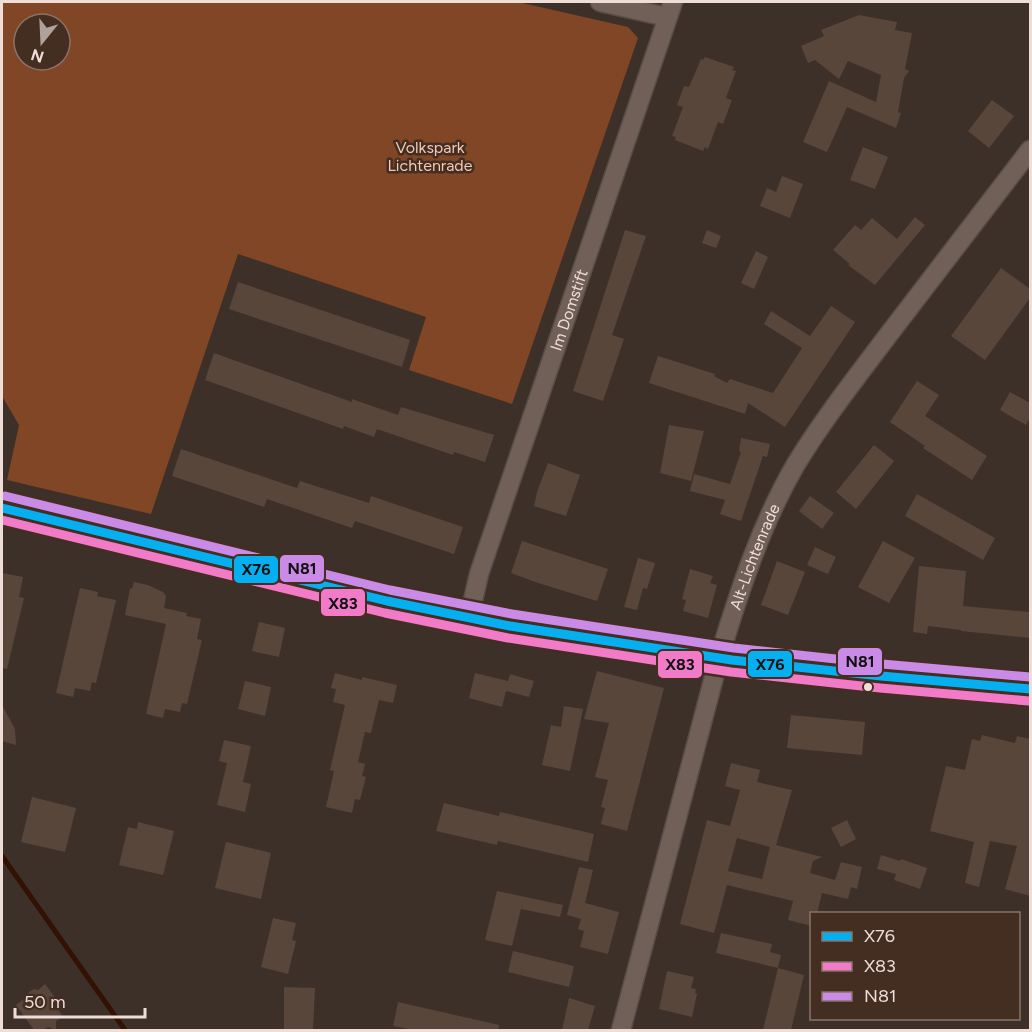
<svg xmlns="http://www.w3.org/2000/svg" width="1032" height="1032" font-family="Figtree,sans-serif">
<rect width="100%" height="100%" fill="#3c3029"/>
<path fill="#804625" fill-rule="evenodd" d="M2,2h516l110,25 10,11 -126,366 -103,-34 17,-53 -188,-63 -87,260 -144,-34 12,-55 -17,-29zM24,24h36v36h-36z"/>
<g fill="none" stroke-linecap="round" stroke-linejoin="round">
<path stroke="#331204" stroke-width="5" d="M2,856l123,174"/>
</g>
<g fill="#58463a" fill-rule="evenodd">
<path d="M859,15l38,7 -2,8 17,3 -7,36 4,2 -5,7 -6,34 3,1 -5,15 -49,-21 -20,45 -24,-10 26,-61 47,21 5,-27 -33,-14 -9,18 -24,-19 -7,3 -7,-17 23,-10 -3,-6z"/>
<path d="M705,57l29,10 -2,3 4,1 -10,27 6,2 -9,24 -5,-2 -10,27 -3,-2 -2,4 -28,-11 1,-3 -4,-1 11,-29 -6,-2 7,-19 5,1 12,-28 2,1z"/>
<path d="M992,100l22,16 -25,32 -21,-17z"/>
<path d="M863,147l25,10 -13,32 -25,-9z"/>
<path d="M782,176l21,8 -13,34 -30,-12 7,-18 9,4z"/>
<path d="M915,217l10,8 -50,60 -27,-20 2,-1 -17,-14 22,-25 6,5 11,-12 25,21z"/>
<path d="M625,230l21,6 -34,99 12,4 -21,62 -30,-10z"/>
<path d="M707,230l14,6 -5,12 -14,-5z"/>
<path d="M756,251l12,6 -14,32 -13,-6z"/>
<path d="M1001,268l29,21v9l-45,62 -34,-24z"/>
<path d="M238,282l172,58 -8,27 -173,-58z"/>
<path d="M831,306l24,16 -70,105 -37,-24 -3,11 -96,-31 9,-27 57,18 -1,2 13,7 3,-4 43,14 29,-45 -38,-24 7,-13 39,25z"/>
<path d="M214,353l138,49v-3l46,16 3,-8 93,28 -9,27 -31,-10 -1,3 -76,-26 -3,8 -30,-11 -1,3 -138,-49z"/>
<path d="M917,381l22,14 -14,21 62,40 -15,24 -49,-32 2,-2 -35,-24z"/>
<path d="M1010,392l20,11v15l-4,7 -26,-15z"/>
<path d="M669,425l35,6 -13,50 -31,-8z"/>
<path d="M741,438l29,6 -3,13 -4,-1 -22,65 -21,-7 5,-14 -35,-9 4,-17 36,10 11,-32 -2,-1z"/>
<path d="M874,445l20,16 -38,48 -20,-17z"/>
<path d="M181,449l116,39 3,-7 69,22 2,-7 92,31 -9,27 -99,-33 -3,7 -85,-29 -3,8 -92,-31z"/>
<path d="M548,463l32,12 -14,41 -32,-10 3,-14z"/>
<path d="M917,494l78,44 -12,22 -78,-44z"/>
<path d="M810,496l24,17 -12,16 -23,-18z"/>
<path d="M522,541l86,28 -11,32 -59,-18 -27,-10z"/>
<path d="M883,541l32,17 -26,45 -31,-16z"/>
<path d="M815,547l21,10 -8,17 -21,-9z"/>
<path d="M638,558l17,5 -8,26 -4,-1 -6,22 -13,-3z"/>
<path d="M777,561l28,11 -17,43 -27,-10z"/>
<path d="M919,566l47,5 -3,35 67,6v26l-69,-7v-1l-33,-4 -1,8 -14,-2z"/>
<path d="M690,569l23,7 -3,7 7,2 -9,33 -25,-7 3,-11 -4,-1z"/>
<path d="M2,573l21,4 -4,20 5,1 -17,71 -5,-1z"/>
<path d="M134,582l14,3 15,7 3,4 -2,12 23,5 -1,3 15,3 -4,20 5,1 -15,64 -5,-1 -2,9 -15,-3 -2,9 -17,-4 20,-90 -41,-9 5,-27 2,1z"/>
<path d="M80,588l18,4 -1,4 19,4 -20,83 -4,-1 -2,9 -15,-3 -2,9 -17,-4z"/>
<path d="M259,622l26,6 -6,29 -27,-6z"/>
<path d="M597,671l67,17 -37,143 -26,-7 4,-16 -4,-1 7,-27 -13,-3 14,-54 -25,-4z"/>
<path d="M335,673l27,7v-3l35,8 -4,18 -14,-3 -8,33 -6,-1 -7,30 7,2 -3,12 4,1 -6,23 -5,-1 -3,14 -26,-6 8,-36 -4,-1 15,-65 -12,-3 3,-13 -5,-1z"/>
<path d="M475,673l33,8 2,-7 24,7 -5,16 -23,-6 -4,16 -33,-9z"/>
<path d="M245,681l26,6 -6,29 -27,-7z"/>
<path d="M2,705l13,24 1,16 -14,-4z"/>
<path d="M564,706l19,3 -13,62 -28,-6 9,-40 10,2z"/>
<path d="M791,715l74,7 -3,33 -75,-7z"/>
<path d="M982,735l33,8 2,-7 13,3v157l-25,-7 12,-43 -27,-5 -11,46 -14,-4 9,-41 -44,-11 16,-65 19,4 7,-31 8,2z"/>
<path d="M224,740l27,6 -8,36 8,2 -6,28 -28,-7 10,-42 -8,-2z"/>
<path d="M731,763l29,7 -3,12 35,8 -16,55 46,12 -9,4 -3,12 25,7 6,-18 21,5 -5,22 -6,-2 -3,12 -26,-6 -5,21h-5v12l-24,-6 5,-19 -66,-16 -13,48 -34,-9 27,-104 23,6 10,-36 -15,-4zM737,838l33,9 -8,32 -34,-8z"/>
<path d="M32,797l44,11 -11,44 -44,-10z"/>
<path d="M444,803l55,13 1,-4 94,22 -6,28 -90,-21 -1,4 -61,-14z"/>
<path d="M847,820l9,19 -15,8 -10,-19z"/>
<path d="M138,822l36,9 -11,44 -44,-10 9,-38 9,2z"/>
<path d="M226,842l45,11 -10,46 -46,-11z"/>
<path d="M881,855l19,6 1,-2 26,9 -7,21 -26,-9 2,-6 -19,-5z"/>
<path d="M579,867l14,3 -8,33 34,9 -11,42 -28,-7 4,-16 -6,-2 3,-10 -14,-4z"/>
<path d="M497,891l66,14 -3,12 -39,-8 2,-9 -11,46 -27,-6z"/>
<path d="M273,918l23,5 -4,17 4,1 -8,33 -27,-7z"/>
<path d="M721,933l51,11 -2,8 11,3 -3,13 26,7 -13,55h-28l15,-62 -62,-15z"/>
<path d="M513,951l61,15 -5,21 -61,-15z"/>
<path d="M667,971l27,6 -3,11 5,1 -1,4 2,1 -5,23 -33,-8z"/>
<path d="M45,984l11,15 -3,3 10,15 -7,4v9l-8,-3 -5,3h-9l-18,-25 12,-9 1,-4 5,-3 4,1z"/>
<path d="M284,987l31,1 -2,42h-29z"/>
<path d="M569,998l26,8 -7,24h-26z"/>
<path d="M398,1002l101,23 -1,5h-84l-21,-4z"/>
</g>
<g fill="none" stroke-linecap="round" stroke-linejoin="round">
<defs>
<g id="street">
<path d="M600,2l67,15"/>
<path id="s1" d="M469,618l10,-44 194,-572"/>
<path id="s2" d="M621,1030l98,-372c20,-66 42,-134 77,-194 27,-44 59,-85 90,-126 48,-63 96,-125 144,-188"/>
</g>
<path id="secondary" d="M2,508c80,19 160,37 240,57 65,16 129,34 194,47 197,40 395,62 594,77"/>
</defs>
<use href="#street" stroke="#574d47" stroke-width="21"/>
<use href="#secondary" stroke="#574d47" stroke-width="28"/>
<use href="#street" stroke="#706057" stroke-width="18"/>
<use href="#secondary" stroke="#7d695f" stroke-width="26"/>
<defs>
<path id="bus-1" d="M2,508l385,93 123,25 222,34 149,16 149,13"/>
<path id="bus-2" d="M2,520l383,93 123,25 223,34 149,16 149,13"/>
<path id="bus-3" d="M5,496l385,94 122,24 222,34 148,16 148,13"/>
</defs>
<use href="#bus-1" stroke="#442d21" stroke-width="14"/>
<use href="#bus-2" stroke="#442d21" stroke-width="14"/>
<use href="#bus-3" stroke="#442d21" stroke-width="14"/>
<use href="#bus-1" stroke="#06aff0" stroke-width="9"/>
<use href="#bus-2" stroke="#f17bc7" stroke-width="9"/>
<use href="#bus-3" stroke="#ca8be6" stroke-width="9"/>
</g>
<circle fill="#eeded7" stroke="#442d21" stroke-width="2" cx="868" cy="687" r="5"/>
<g text-anchor="middle" stroke-width="5" stroke-linejoin="round" paint-order="stroke">
<g font-size="16" fill="#f2c9b5" stroke="#442d21">
<text x="430" y="153">Volkspark<tspan x="430" dy="18">Lichtenrade</tspan></text>
</g>
<g font-size="16" fill="#eeded7" stroke="#442d21">
<text dy="6" stroke="none"><textPath href="#s1" startOffset="324">Im Domstift</textPath></text>
<text dy="6" stroke="none"><textPath href="#s2" startOffset="492">Alt-Lichtenrade</textPath></text>
</g>
</g>
<g stroke="#442d21" stroke-width="2">
<rect x="279" y="554" width="46" height="29" rx="6" fill="#ca8be6"/>
<rect x="233" y="555" width="46" height="29" rx="6" fill="#06aff0"/>
<rect x="320" y="588" width="46" height="29" rx="6" fill="#f17bc7"/>
<rect x="837" y="647" width="46" height="29" rx="6" fill="#ca8be6"/>
<rect x="747" y="650" width="46" height="28" rx="6" fill="#06aff0"/>
<rect x="657" y="650" width="46" height="29" rx="6" fill="#f17bc7"/>
</g>
<g font-size="16" text-anchor="middle" font-weight="bold" fill="#111">
<text x="302" y="574">N81</text>
<text x="256" y="575">X76</text>
<text x="343" y="609">X83</text>
<text x="860" y="667">N81</text>
<text x="770" y="670">X76</text>
<text x="680" y="670">X83</text>
</g>
<rect width="1032" height="1032" fill="none" stroke="#eeded7" stroke-width="6"/>
<rect x="810" y="912" width="210" height="108" fill="#442d21" stroke="#88746a" stroke-width="1.5"/>
<rect x="822" y="932" width="30" height="9" fill="#06aff0" stroke="#88746a" stroke-width="1.5"/>
<text x="864" y="942" font-size="18" fill="#eeded7">X76</text>
<rect x="822" y="962" width="30" height="9" fill="#f17bc7" stroke="#88746a" stroke-width="1.5"/>
<text x="864" y="972" font-size="18" fill="#eeded7">X83</text>
<rect x="822" y="992" width="30" height="9" fill="#ca8be6" stroke="#88746a" stroke-width="1.5"/>
<text x="864" y="1002" font-size="18" fill="#eeded7">N81</text>
<g transform="translate(42 42) rotate(198)"><circle r="28" fill="#442d21" stroke="#88746a" stroke-width="1.5"/>
<path d="M0-4.5L10 22L0 15L-10 22Z" fill="#b0a19a"/>
<text y="-9" font-size="16" font-weight="bold" text-anchor="middle" fill="#eeded7">N</text>
</g>
<path d="M15 1008v9h130v-9" fill="none" stroke="#eeded7" stroke-width="3"/>
<text x="24" y="1008" font-size="18" fill="#eeded7" stroke="#442d21" stroke-width="4.5" paint-order="stroke">50 m</text>
</svg>
